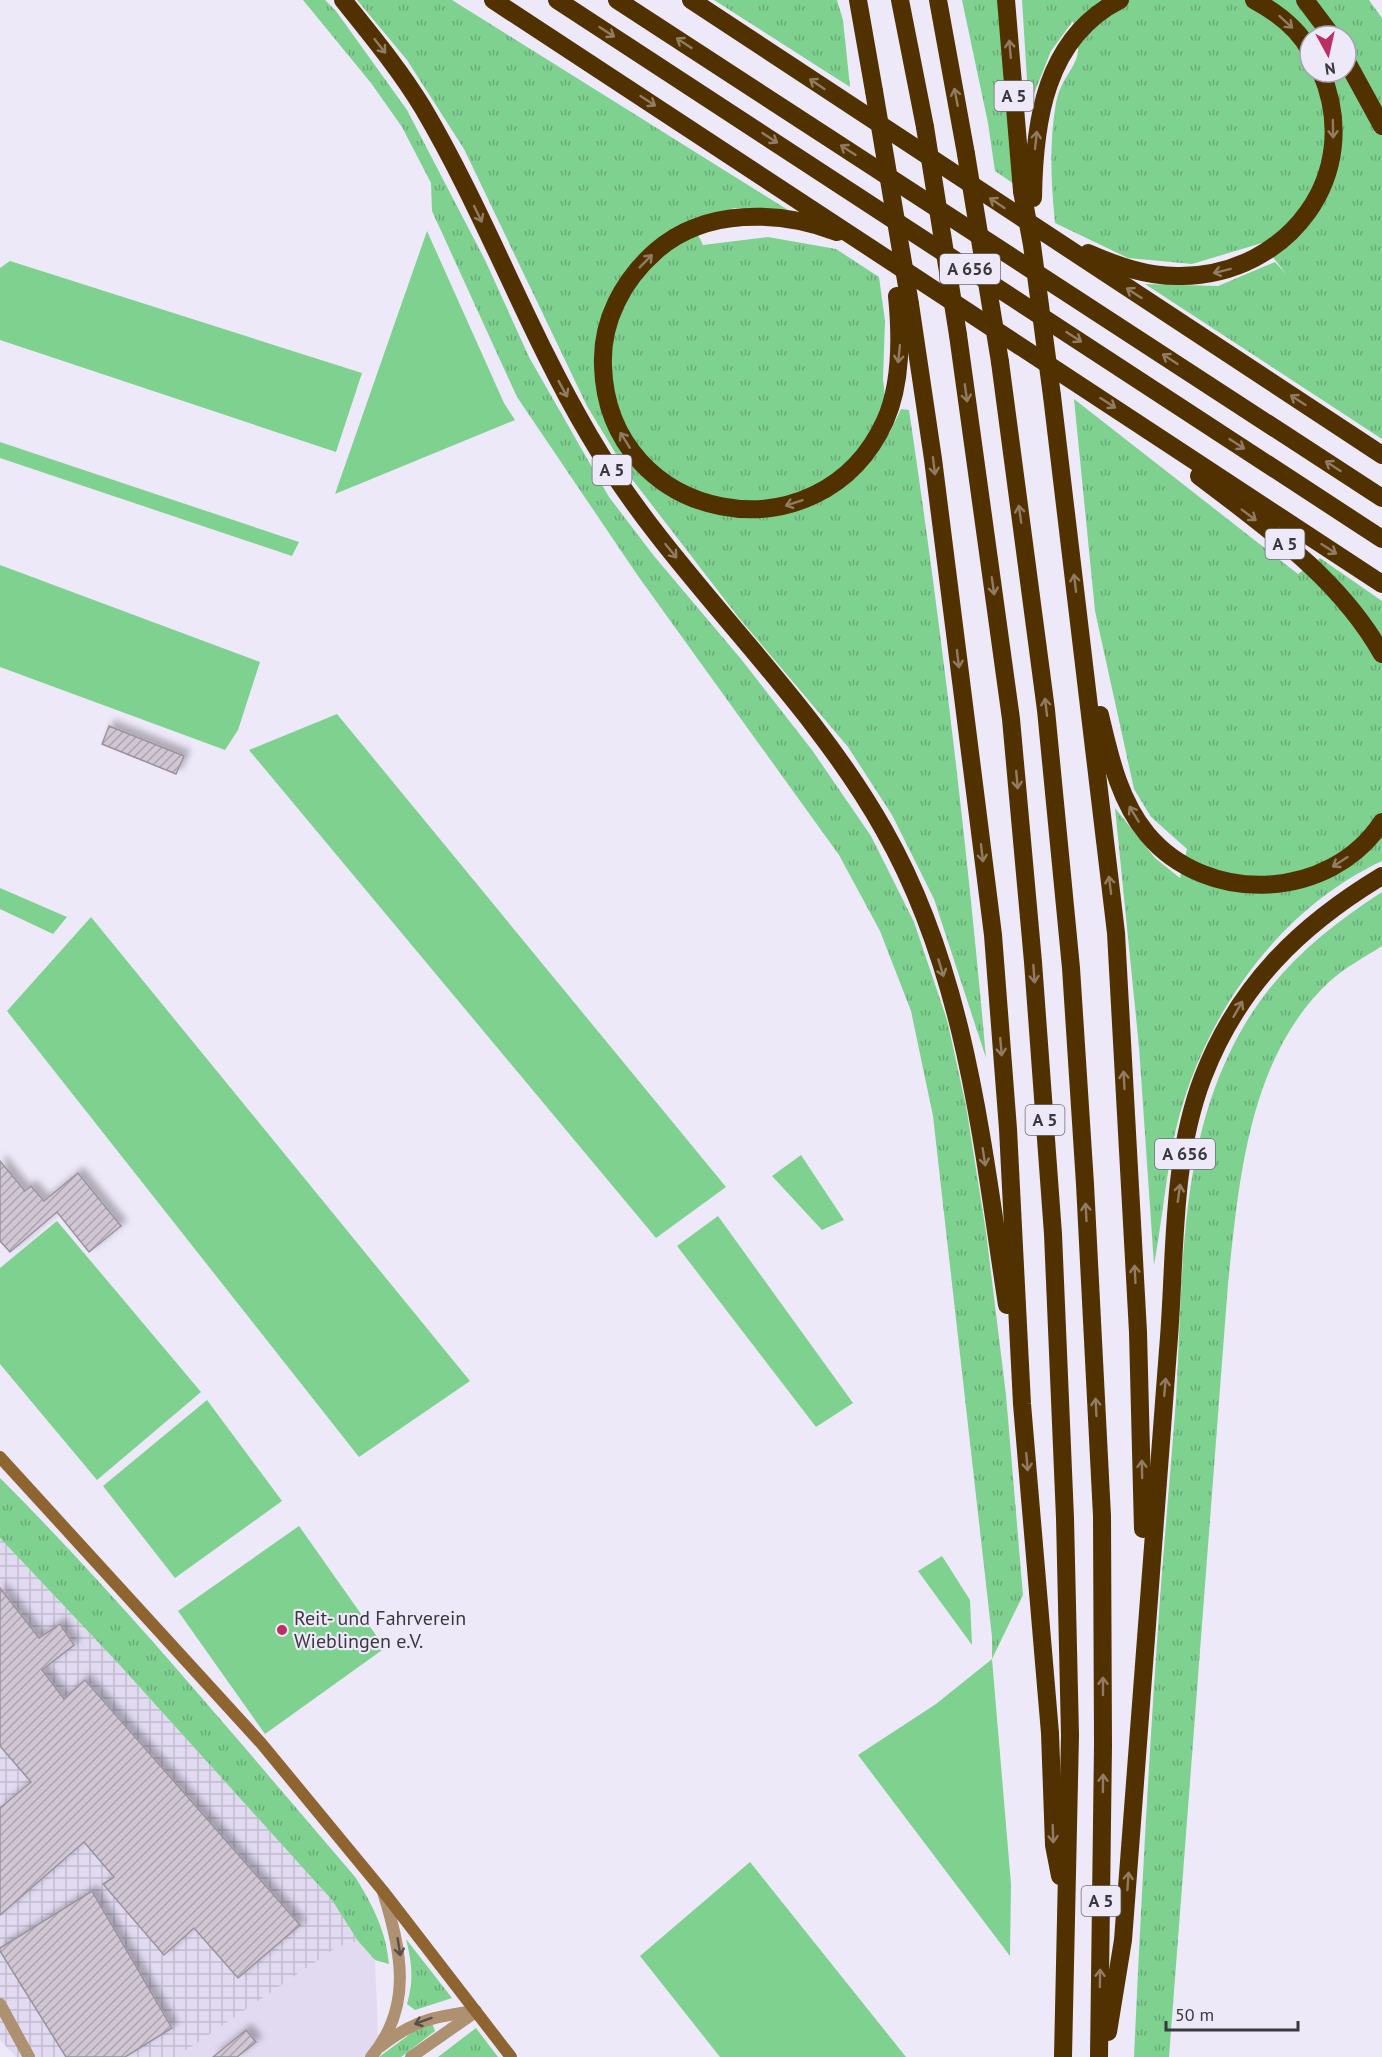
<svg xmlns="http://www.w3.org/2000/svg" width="1382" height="2057" font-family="'PT Sans',sans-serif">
<defs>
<pattern id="industrial-grid" width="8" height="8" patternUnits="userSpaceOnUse" patternTransform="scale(1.5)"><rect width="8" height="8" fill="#e1daf1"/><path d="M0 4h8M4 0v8" fill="none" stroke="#c2bcd0"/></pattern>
<pattern id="grass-tufts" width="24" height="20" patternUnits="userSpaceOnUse" patternTransform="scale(1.5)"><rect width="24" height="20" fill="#7fd190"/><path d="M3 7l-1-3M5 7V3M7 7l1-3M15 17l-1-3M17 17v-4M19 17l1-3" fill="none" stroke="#69ab77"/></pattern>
<pattern id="building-hatch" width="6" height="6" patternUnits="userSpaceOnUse" patternTransform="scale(1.5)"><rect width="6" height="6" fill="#d1c7d4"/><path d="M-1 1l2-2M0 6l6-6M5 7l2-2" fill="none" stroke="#aba3ad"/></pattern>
<filter id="shadow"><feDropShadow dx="5.5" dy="-5.5" stdDeviation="3" flood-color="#0004"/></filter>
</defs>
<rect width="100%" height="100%" fill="#eee9f9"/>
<path fill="#e1daf1" d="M358,1941l17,19 4,97h-203l161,-110z"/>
<path fill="url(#industrial-grid)" d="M0,1538l116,123 216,239 26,41 -21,6 -161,110h-160l-16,-17z"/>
<g fill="url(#grass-tufts)" fill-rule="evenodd">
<path d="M303,0h22l11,11 71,99 78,150 44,97 80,140 45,59 87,103 71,91 59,86 43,86 33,98 19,86 20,126 20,163 17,200 -31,64v-22l-59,-521 -22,-105 -31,-80 -41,-76 -201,-279 -121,-179 -85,-186 -1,-28 -29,-56 -31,-44z"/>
<path d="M357,0h95l336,210 -53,-2 -45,11 13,26 65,-8 68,12 43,28 6,44 -2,58 6,55 12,-25 8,1c32,215 58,432 77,648l-52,-159 -42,-84 -44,-68 -109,-129 -111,-144 -41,-68 -123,-257 -57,-89z"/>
<path d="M714,0h123l6,20 7,67z"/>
<path d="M962,0h37l15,184 -19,-13 -7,-48z"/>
<path d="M1022,0h347l13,18v421l-237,-155 73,2 57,-24 11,12 -24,-31 -70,21 -64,-6 -73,-35c-4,-40 -6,-81 1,-120 8,-38 33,-36 17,-82l-22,30 -18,45h-5zM1310,36h36v36h-36z"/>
<path d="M1074,399l224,175 22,-16 62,43v260c-111,52 -188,169 -210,287 -7,39 -11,79 -18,117l-15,-218 -24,-239 40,50 25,20 7,-29 -36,-32 -17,-28 -39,-178z"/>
<path d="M1382,892v54c-17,11 -38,22 -53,36 -81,76 -90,199 -101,302l-59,773h-35c7,-153 15,-306 26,-459 5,-66 11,-132 16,-199 7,-115 2,-240 54,-347 35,-73 86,-117 152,-160z"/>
<path d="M0,1478c126,126 240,265 356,400 17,28 30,53 33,86l-14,-4 -17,-19 -26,-41 -216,-239 -116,-123z"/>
<path d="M406,1939l46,59 -37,12 -8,-6c7,-23 5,-41 -1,-65z"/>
<path d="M432,2023l3,8 -34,26h-22l38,-28z"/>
<path d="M476,2028l22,29h-60z"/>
</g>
<g fill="#7fd190">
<path d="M427,231l77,172 11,17 -180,74z"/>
<path d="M10,261l352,112 -26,79 -336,-112v-72z"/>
<path d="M0,442l299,100 -7,14 -292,-98z"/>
<path d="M0,565l260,97 -22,68 -13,20 -225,-83z"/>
<path d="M337,714l389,473 -70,51 -407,-488z"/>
<path d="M0,888l67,29 -14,17 -53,-25z"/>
<path d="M91,917l379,464 -111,76 -352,-446z"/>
<path d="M801,1155l43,65 -22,10 -50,-54z"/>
<path d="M718,1216l135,187 -37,24 -139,-181z"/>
<path d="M57,1221l144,171 -104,88 -97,-116v-96z"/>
<path d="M207,1400l75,101 -107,77 -72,-92z"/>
<path d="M299,1526l86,122 -120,86 -87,-123z"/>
<path d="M942,1556l28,44 2,45 -54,-74z"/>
<path d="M992,1659l19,225 -1,72 -152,-201 78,-51z"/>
<path d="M750,1862l156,195h-186l-80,-101z"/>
</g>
<g fill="url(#building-hatch)" stroke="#9b929f" stroke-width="1.5" filter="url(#shadow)">
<path d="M109,726l75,30 -8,18 -74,-30z"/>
<path d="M0,1161l25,30 6,-5 13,15 34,-28 43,53 -32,26 -32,-40 -47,40 -10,-11z"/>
<path d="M0,1588l39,50 21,-14 14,21 -32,25 22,29 21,-19 215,245 -62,53 -44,-50 -30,27 -61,-71 11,-7 -30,-35 -84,73v-107l31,-26 -31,-36z"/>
<path d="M92,1891l80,137 -47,29h-59l-66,-106v-3z"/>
<path d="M246,2030l10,12 -19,15h-24z"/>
</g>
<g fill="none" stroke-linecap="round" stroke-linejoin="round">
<g stroke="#ae9170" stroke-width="12">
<path d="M0,2004l29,53"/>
<path d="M381,2046c33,-26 55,-30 95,-35"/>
<path d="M371,2057c43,-51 30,-108 12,-165"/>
<path d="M411,2057l63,-44"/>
</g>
<path stroke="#8e6431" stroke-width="12" d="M0,1457l261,286 122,148 128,166"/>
<g stroke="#523100" stroke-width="18">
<path d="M343,0c28,35 57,70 80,108 62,105 104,222 166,327 83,142 214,251 295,395 82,144 98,313 123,475"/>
<path d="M493,0l889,584"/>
<path d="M557,0l825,539"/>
<path d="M617,0l765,498"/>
<path d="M691,0l691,455"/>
<path d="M858,0l16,91"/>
<path d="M900,0l25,127"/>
<path d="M938,0l28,154"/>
<path d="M1006,0l16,191"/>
<path d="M1254,0c22,12 44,28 56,51"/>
<path d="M1305,0l27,36"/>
<path d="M1346,60l36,66"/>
<path d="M1033,198c1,-76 12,-160 87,-198"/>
<path d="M837,232c-58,-22 -132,-24 -181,19 -33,29 -55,70 -53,115 5,158 217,198 282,55 17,-38 16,-85 12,-125"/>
<path d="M1088,253c30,13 60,24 93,23 107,-1 184,-101 140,-204"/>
<path d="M910,304l23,155 60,476 15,194 14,275 28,329 4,112 6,31"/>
<path d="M958,335l53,384 22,243 20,272 12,284 5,217 -7,322"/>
<path d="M1000,362l46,348 25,258 14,216 17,332 1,229 -4,312"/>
<path d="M1052,396l64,537 22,399 5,197"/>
<path d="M1199,476c68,52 140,102 183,178"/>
<path d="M1100,715c10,42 19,85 47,119 60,72 183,67 235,-12"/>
<path d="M1108,2032l15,-92c15,-197 29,-394 45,-590 8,-90 2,-187 35,-273 35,-91 96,-151 179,-201"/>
</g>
<g stroke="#523100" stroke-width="18">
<path d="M874,91l36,213"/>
<path d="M925,127l33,208"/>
<path d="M966,154l34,208"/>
<path d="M1022,191l10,54 20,151"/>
</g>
</g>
<defs><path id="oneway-shaft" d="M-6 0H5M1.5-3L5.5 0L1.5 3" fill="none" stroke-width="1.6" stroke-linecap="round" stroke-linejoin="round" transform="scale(1.5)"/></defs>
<g stroke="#907b64">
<use href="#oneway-shaft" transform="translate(1286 22) rotate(42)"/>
<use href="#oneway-shaft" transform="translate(607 32) rotate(33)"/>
<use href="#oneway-shaft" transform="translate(684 43) rotate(-147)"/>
<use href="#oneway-shaft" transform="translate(380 46) rotate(52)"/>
<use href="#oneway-shaft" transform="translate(1010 49) rotate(-95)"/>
<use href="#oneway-shaft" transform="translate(817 84) rotate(-146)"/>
<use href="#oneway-shaft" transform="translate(956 97) rotate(-101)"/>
<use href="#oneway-shaft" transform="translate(648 101) rotate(33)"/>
<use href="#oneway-shaft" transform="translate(1333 129) rotate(89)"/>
<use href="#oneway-shaft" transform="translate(770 138) rotate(33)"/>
<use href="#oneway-shaft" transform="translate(1036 140) rotate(-84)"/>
<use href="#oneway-shaft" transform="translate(848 150) rotate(-147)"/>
<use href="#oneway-shaft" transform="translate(997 203) rotate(-146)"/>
<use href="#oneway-shaft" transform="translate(478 214) rotate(64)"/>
<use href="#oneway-shaft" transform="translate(646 261) rotate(-45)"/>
<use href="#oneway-shaft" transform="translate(1222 271) rotate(166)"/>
<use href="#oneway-shaft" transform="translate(1134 293) rotate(-147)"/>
<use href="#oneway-shaft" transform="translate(1074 337) rotate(33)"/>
<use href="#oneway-shaft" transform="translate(899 354) rotate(96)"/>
<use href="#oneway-shaft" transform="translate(1170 359) rotate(-147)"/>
<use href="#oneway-shaft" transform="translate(563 389) rotate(61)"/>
<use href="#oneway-shaft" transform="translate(966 393) rotate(82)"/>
<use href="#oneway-shaft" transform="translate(1298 400) rotate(-147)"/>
<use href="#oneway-shaft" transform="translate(1108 403) rotate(33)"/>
<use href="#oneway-shaft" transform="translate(625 440) rotate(-122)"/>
<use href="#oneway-shaft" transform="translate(1237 444) rotate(33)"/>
<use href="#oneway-shaft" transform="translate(934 466) rotate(83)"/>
<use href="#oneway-shaft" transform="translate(1333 466) rotate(-147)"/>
<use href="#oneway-shaft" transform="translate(794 503) rotate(162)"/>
<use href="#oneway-shaft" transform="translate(1020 514) rotate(-98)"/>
<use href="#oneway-shaft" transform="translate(1249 515) rotate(37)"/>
<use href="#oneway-shaft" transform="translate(1329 549) rotate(33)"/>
<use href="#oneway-shaft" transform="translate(671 551) rotate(51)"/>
<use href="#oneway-shaft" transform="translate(1075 583) rotate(-97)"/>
<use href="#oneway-shaft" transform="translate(993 586) rotate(82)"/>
<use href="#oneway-shaft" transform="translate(958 659) rotate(83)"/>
<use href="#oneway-shaft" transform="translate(1046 707) rotate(-97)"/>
<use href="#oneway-shaft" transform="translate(1017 780) rotate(85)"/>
<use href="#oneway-shaft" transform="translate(1134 814) rotate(-121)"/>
<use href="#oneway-shaft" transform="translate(982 853) rotate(83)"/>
<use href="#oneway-shaft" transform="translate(1340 862) rotate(147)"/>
<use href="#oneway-shaft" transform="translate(1110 885) rotate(-97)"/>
<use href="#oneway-shaft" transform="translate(941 968) rotate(73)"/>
<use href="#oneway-shaft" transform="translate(1034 974) rotate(86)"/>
<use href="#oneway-shaft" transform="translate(1238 1009) rotate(-60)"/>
<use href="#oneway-shaft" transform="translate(1001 1047) rotate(85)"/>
<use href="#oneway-shaft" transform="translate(1124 1080) rotate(-93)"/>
<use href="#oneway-shaft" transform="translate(984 1157) rotate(81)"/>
<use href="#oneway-shaft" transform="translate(1179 1193) rotate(-82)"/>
<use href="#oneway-shaft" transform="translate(1086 1212) rotate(-93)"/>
<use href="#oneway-shaft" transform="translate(1135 1274) rotate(-93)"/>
<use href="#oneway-shaft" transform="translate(1165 1387) rotate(-85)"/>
<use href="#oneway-shaft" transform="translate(1096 1407) rotate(-93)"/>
<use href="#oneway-shaft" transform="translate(1027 1462) rotate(85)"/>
<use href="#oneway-shaft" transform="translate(1142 1469) rotate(-91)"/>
<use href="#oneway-shaft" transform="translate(1103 1686) rotate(-90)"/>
<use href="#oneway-shaft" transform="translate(1103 1783) rotate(-89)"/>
<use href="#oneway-shaft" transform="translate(1053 1834) rotate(88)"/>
<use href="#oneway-shaft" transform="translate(1128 1881) rotate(-86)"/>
<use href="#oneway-shaft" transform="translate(1100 1978) rotate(-89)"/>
</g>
<g stroke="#574e4a">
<use href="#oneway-shaft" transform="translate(399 1947) rotate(81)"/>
<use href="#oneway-shaft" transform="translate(423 2021) rotate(160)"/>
</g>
<circle fill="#bc2f63" stroke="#eee9f9" stroke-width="2" cx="282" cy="1630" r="6"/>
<g text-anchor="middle" stroke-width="4.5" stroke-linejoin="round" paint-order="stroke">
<g fill="#eee9f9" stroke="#706d76" stroke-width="1.5">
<rect x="994.5" y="81" width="39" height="30" rx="4.5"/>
<rect x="940" y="254" width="60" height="30" rx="4.5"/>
<rect x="592.5" y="455" width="39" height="30" rx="4.5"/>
<rect x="1265.5" y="529" width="39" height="30" rx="4.5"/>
<rect x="1025.5" y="1105" width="39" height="30" rx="4.5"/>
<rect x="1155" y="1139" width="60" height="30" rx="4.5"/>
<rect x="1081.5" y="1886" width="39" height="30" rx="4.5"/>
</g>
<g font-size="18" font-weight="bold" fill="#3a383e">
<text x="1014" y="102">A 5</text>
<text x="970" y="275">A 656</text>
<text x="612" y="476">A 5</text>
<text x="1285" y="550">A 5</text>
<text x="1045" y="1126">A 5</text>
<text x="1185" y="1160">A 656</text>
<text x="1101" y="1907">A 5</text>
</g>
<g font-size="20" fill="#3a383e" stroke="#eee9f9" text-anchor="start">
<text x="294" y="1625">Reit- und Fahrverein<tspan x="294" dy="23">Wieblingen e.V.</tspan></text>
</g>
</g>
<g transform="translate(1328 54) rotate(172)"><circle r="28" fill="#eee9f9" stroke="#a6a2ae" stroke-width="1.5"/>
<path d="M0-4.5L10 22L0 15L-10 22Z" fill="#bc2f63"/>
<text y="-9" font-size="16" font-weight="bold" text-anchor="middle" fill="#3a383e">N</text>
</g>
<path d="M1166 2021v9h132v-9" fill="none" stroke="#3a383e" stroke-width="3"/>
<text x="1175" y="2021" font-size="18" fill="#3a383e" stroke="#eee9f9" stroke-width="4.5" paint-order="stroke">50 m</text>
</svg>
